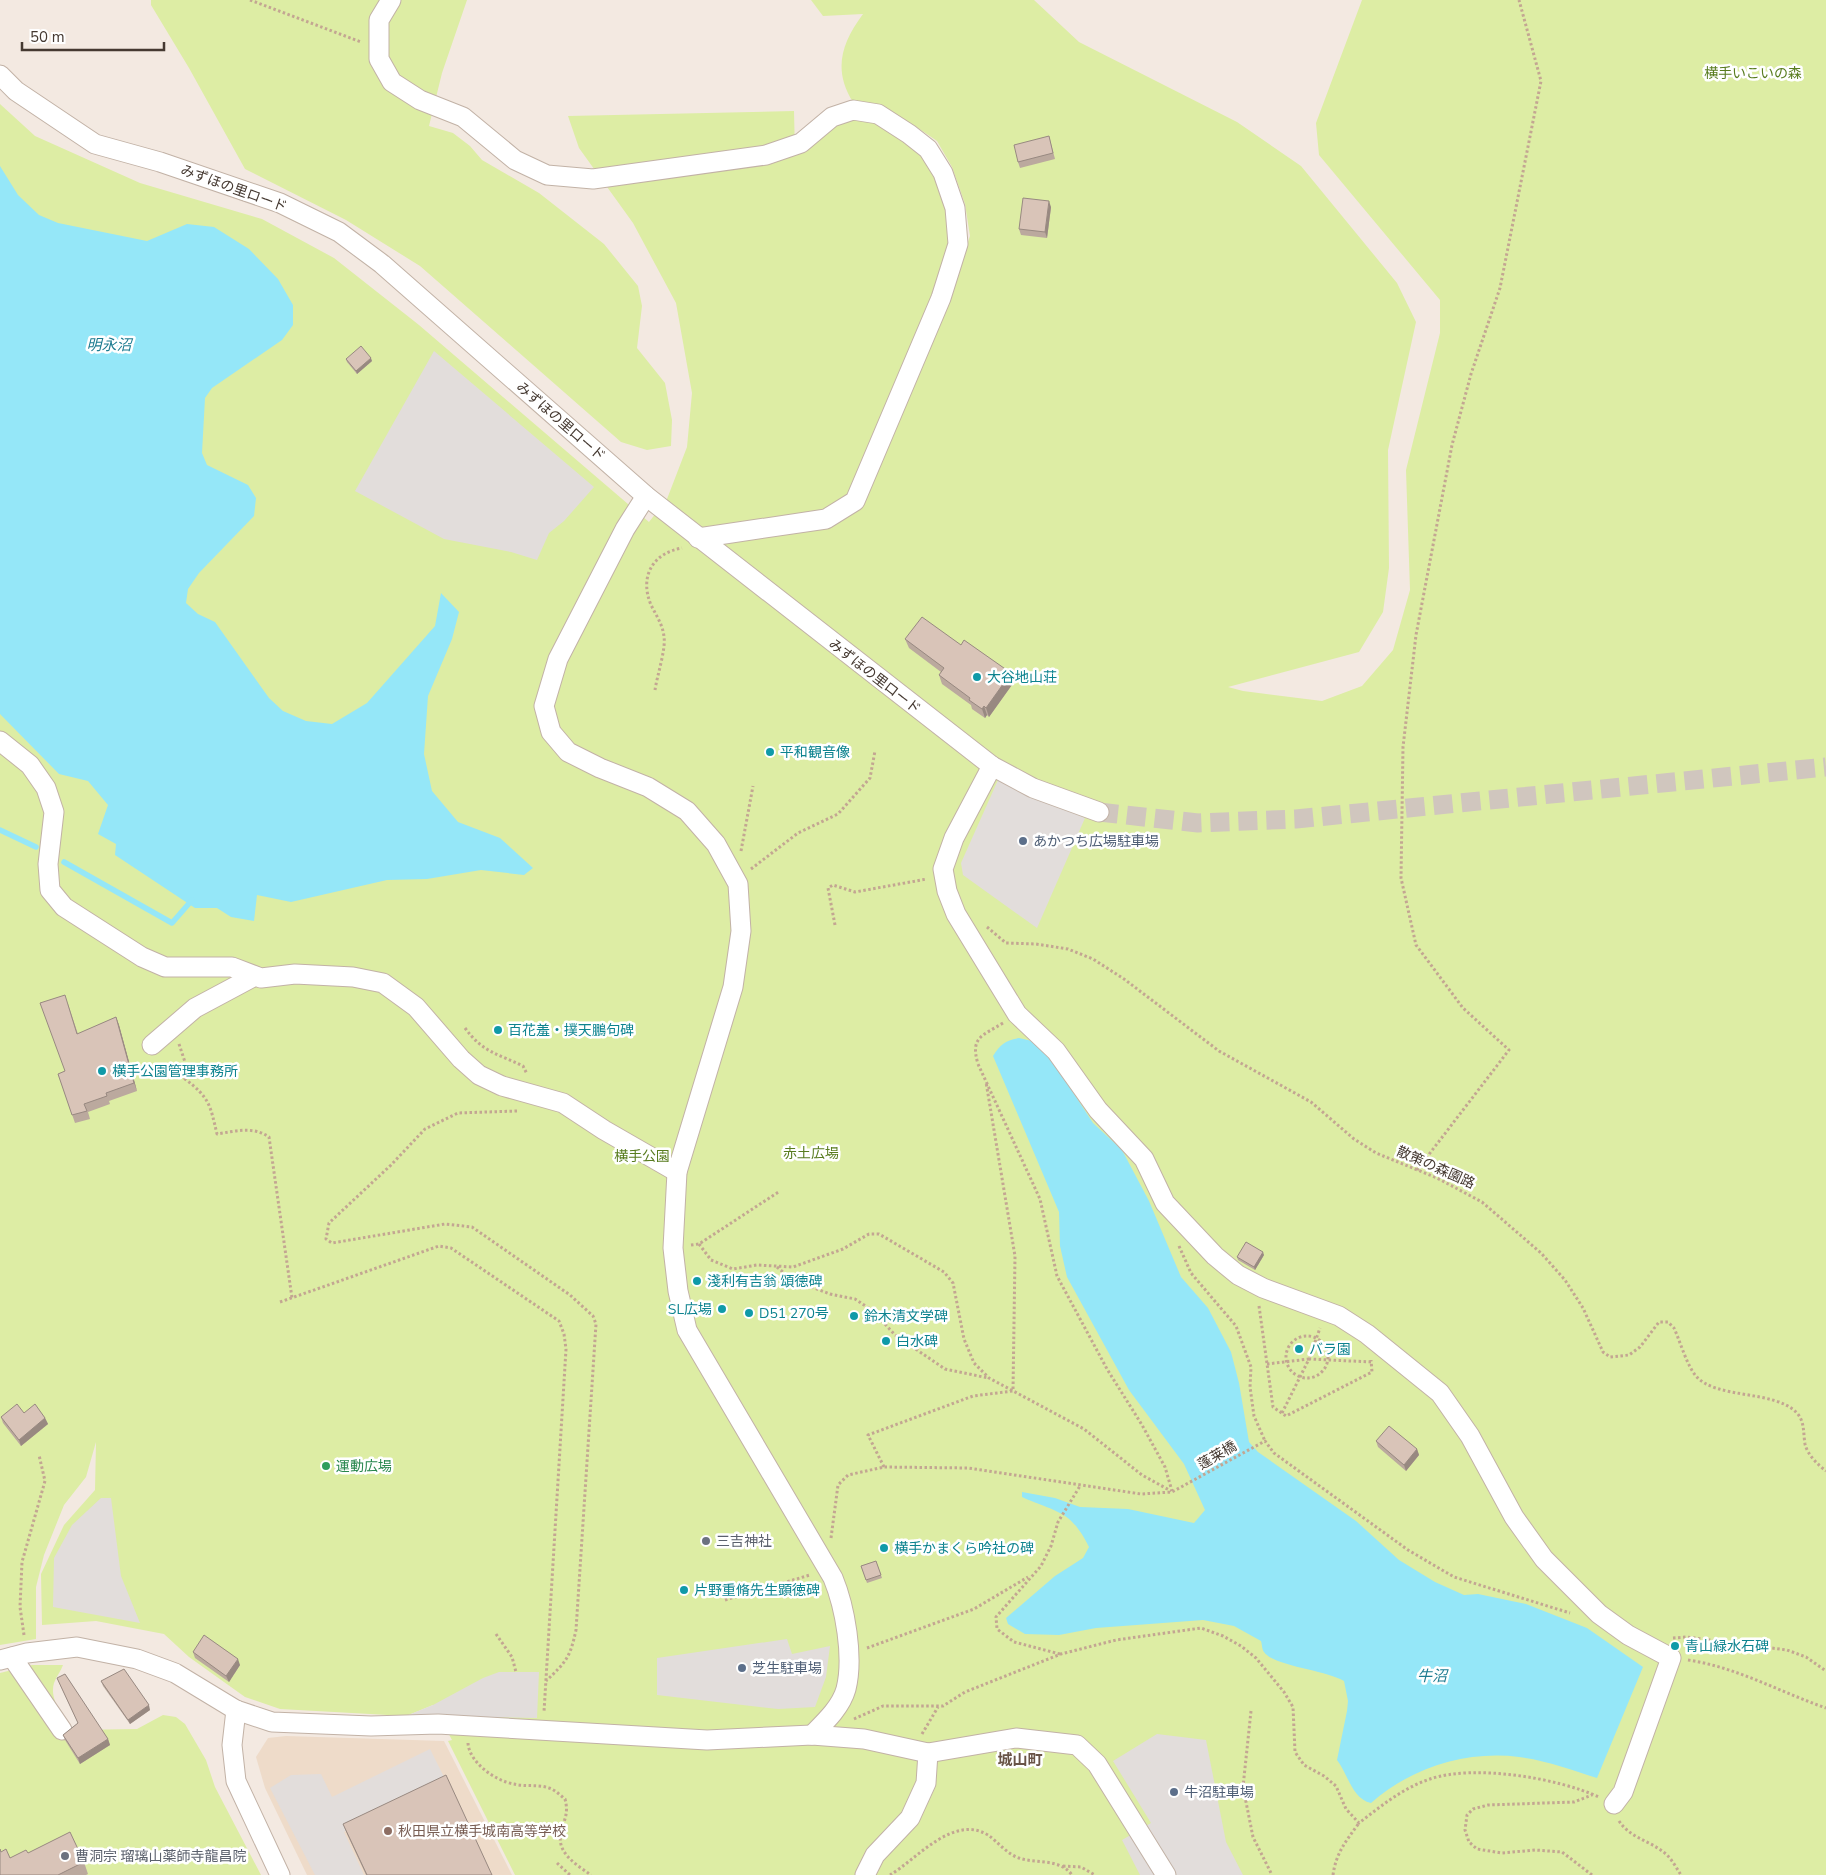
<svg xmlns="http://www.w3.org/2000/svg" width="1826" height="1875" font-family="'Nunito Sans','Noto Sans JP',sans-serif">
<rect width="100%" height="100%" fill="#f3e9e1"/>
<path fill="#eedbc9" d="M286,1736l158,5 68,134h-205l-42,-87 -9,-31 12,-19z"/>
<g fill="#ddeda4">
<path d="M151,0h316l-25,73 -13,53 24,7 17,13 12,14 57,33 65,51 34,42 4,20 -5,42 28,35 7,37 -1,26 -24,4 -26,-8 -201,-176 -74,-46 -101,-51 -56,-101 -38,-63z"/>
<path d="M811,0h223l45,42 158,80 64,44 96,117 19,39 -28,128 1,118 -6,44 -24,40 -131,35 15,4 79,10 40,-15 31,-36 17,-60 -4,-120 34,-137v-33l-121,-145 -3,-32 46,-123h464v1875h-1311l-67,-134 4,-1 -19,-35 -27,11 -126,-7 -35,-12 -56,-40 -25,-23 -68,-13 -54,4 -1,-51 23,-49 31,-35 1,-48 -10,35 -22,28 -20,50 -8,32v52l-36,6v-1541l35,32 105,47 122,36 72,39 85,67 230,197 18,-23 20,-52 5,-54 -16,-90 -43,-80 -54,-75 -11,-32 226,-5 1,43 37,-30 20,-9 24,4 49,33 24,59 3,33 -13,81 31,-89 -5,-32 -13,-37 -15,-26 -22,-15 -32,-18 -30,-6c-20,-32 -12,-58 10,-88l-40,2z"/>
<path d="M32,1665h31c-2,6 -7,12 -9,18 -5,16 9,35 19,47l64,-1 26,-14 13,2 9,7 21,36 9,27 46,88h-261v-202z"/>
</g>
<g fill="#e2dddb">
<path d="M434,351l160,136 -30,34 -15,12 -12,27 -26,-8 -67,-13 -89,-48z"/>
<path d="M998,780l87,38 -48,110 -74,-53 -2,-12z"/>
<path d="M101,1498h10l10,78 19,47 -87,-16 1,-49 18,-33z"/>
<path d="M787,1639l5,15 38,-8 -4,31 -11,30 -37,2 -121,-14v-37z"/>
<path d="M499,1672h40l-2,46 -131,-2 27,-11 50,-27z"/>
<path d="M1157,1734l49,6 20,102 17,33h-103l-18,-35 29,-17 -38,-62z"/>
<path d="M430,1749l17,34 -103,49 20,43h-49l-45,-87 21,-13 30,-1 11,23z"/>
</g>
<g fill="#95e7f8">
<path d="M0,166l18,29 21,20 19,8 89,18 40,-17 27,3 35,22 29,30 15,26v20l-11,15 -70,48 -7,10 -3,55 5,12 41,20 8,13 -2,18 -55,57 -11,16 -2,14 12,11 17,8 54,76 14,13 23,10 26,3 35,-21 68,-77 6,-33 18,19 -7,27 -24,57 -4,58 8,37 26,31 42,16 33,30 -9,7 -43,-5 -54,9 -40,1 -96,22 -34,-7 -3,26 -23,-4 -14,-9h-22l-80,-53 1,-11 -18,-10 10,-29 -20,-24 -29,-7 -59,-60z"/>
<path d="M1019,1038l13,3 22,22 39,60 29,27 27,51 32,76 27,31 23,44 8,31 10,59 9,10 98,69 43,39 36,22 29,13 14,-1 48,10 61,24 56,39 -46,111c-25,-8 -52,-18 -78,-21 -52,-7 -109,11 -148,46 -19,-4 -23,-29 -34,-43l10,-49 1,-10 -4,-20c-18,-11 -71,-15 -80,-29 -2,-2 -2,-8 -3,-11l-27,-15 -31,-6 -107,8 -37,7 -34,-1 -17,-10 -2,-6 49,-42 28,-18 6,-11c-19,-38 -32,-34 -67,-50v-5l33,6 25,9 48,2 66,14 11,-13 -21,-46 -55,-74 -62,-113 -7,-31 -1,-34 -66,-156c7,-11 12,-16 26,-18z"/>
</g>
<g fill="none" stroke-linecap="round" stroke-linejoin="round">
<g stroke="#95e7f8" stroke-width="5.5">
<path d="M0,830l36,17"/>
<path d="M64,862l108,61 20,-23"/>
</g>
<path stroke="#d0c6be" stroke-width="19" stroke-dasharray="19 9" stroke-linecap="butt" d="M1099,812l99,11 98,-4 530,-52"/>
<defs>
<g id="minor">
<path d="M391,0l-12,20v39l13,23 28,18 43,17 52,43 32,15 46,4 173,-24 35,-12 31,-26 21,-7 25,4 31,20 19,15 15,24 12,35 3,36 -17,54 -86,203 -29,18 -128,19"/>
<path d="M0,75l16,16 79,53 65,18 120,41 59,29 43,32 264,232 346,270 41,22 66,24"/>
<path d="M646,496l-21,33 -67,130 -14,47 7,26 17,20 32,16 48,19 39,24 29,33 22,40 3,47 -8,56 -56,185 -4,76 5,43 9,39 146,248c12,29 21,79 13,111 -5,18 -21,33 -34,46"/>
<path d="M0,741l30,24 16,23 8,24 -6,52 2,26 14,17 78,50 23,10h67l29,11 34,-4 58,3 30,6 33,24 45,52 18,16 23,11 61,17 41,27 73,42"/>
<path d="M992,766l-38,72 -11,31 4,22 9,23 61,100 39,37 42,59 46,49 21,44 50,53 23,19 25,13 76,28 28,18 73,59 30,43 44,81 30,42 55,55 29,21 43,23 -48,134 -9,12"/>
<path d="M152,1045l43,-37 60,-32"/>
<path d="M12,1657l50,73"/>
<path d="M0,1660l27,-7 50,-6 60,12 38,14 61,37 36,12 99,4 67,-2 269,16 105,-5 52,4 64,14 88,-15 61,7 20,19 69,111"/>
<path d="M236,1710l-4,35 4,36 44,94"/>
<path d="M865,1875l10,-20 35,-37 16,-35 2,-30"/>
</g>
</defs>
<use href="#minor" stroke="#c2b2a6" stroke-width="21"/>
<g stroke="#c3a692" stroke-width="3" stroke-dasharray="2.5 2.5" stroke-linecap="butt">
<path d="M250,0l111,42"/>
<path d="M655,690c2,-14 11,-41 9,-53 -1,-12 -8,-22 -13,-32 -12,-29 2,-52 31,-57"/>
<path d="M741,851l12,-65"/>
<path d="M751,869l47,-36 40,-19 32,-36 5,-27"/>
<path d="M835,925l-7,-37 5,-3 22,7 72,-13"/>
<path d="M987,927l19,16 30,1 32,5 25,10 31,20 95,72 92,51 43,37 22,14 61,25 45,24 59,51 24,27 18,28 20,44 7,5 19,-2 11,-8 19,-25h9l6,6c6,13 13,38 22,48 19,23 78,14 100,36 9,9 7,20 9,32 2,10 13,21 21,27"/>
<path d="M1003,1023c-21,13 -33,14 -25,41l62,135 17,77 50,93 35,56 23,42 7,24"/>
<path d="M465,1028c18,25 34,26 58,38l4,8"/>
<path d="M179,1044l6,18v17c25,19 25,26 32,55 19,-3 36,-8 52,3l23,161"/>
<path d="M517,1111l-59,2 -33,16 -34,36 -62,58 -3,16 6,4 113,-19 27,3 98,68 23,21 3,8 -20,306c-6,28 -10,32 -30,51"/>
<path d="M1417,1170l92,-120 -46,-42 -47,-63 -15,-67 2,-131 13,-112 36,-190 19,-71 29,-86 41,-207 -22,-81"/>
<path d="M699,1244l12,16 22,9 24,-4 36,2 50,-18 26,-15h10l65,38 9,11 11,56 10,24 15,15 95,51 58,46 29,16"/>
<path d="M691,1245l8,-1 81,-53"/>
<path d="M1179,1246l12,27 45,53 15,41 -1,20 4,29 11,25"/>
<path d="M777,1267l13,11 19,8 21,8 25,5 18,12 22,24 50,34 43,9"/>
<path d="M280,1302l159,-56 12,2 108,73 5,13 2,15 -22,363"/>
<path d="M1259,1306l14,101 13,9 86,-44 -1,-12"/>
<circle cx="1307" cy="1357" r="21"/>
<path d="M1267,1364l42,-5 11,-31"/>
<path d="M1282,1413l27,-54 63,3"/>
<path d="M884,1467l-16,-32 105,-39 40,-5 2,-135 -29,-174"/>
<path d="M831,1538l7,-53 10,-10 36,-8 84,1 173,26 31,-2 93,-51 9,12 134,97 46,27 116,36"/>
<path d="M725,1600l85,-25"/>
<path d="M496,1634l16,23 4,15"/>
<path d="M24,1635l-4,-28 2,-45 23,-81 -6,-26"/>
<path d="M1673,1638l14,-1 100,13 19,7 20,14"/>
<path d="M867,1648l107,-39 54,-32"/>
<path d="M1060,1654l-46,-12 -17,-13 -1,-12 45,-51 10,-20 7,-24 22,-36"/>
<path d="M1688,1660c48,7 92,32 138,48"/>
<path d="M1251,1711l-8,76 10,50 19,38"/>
<path d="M854,1719l29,-13h60l22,-14 96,-38 55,-14 85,-12 22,8 18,10 15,12 28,34 9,15 2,45 9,13 20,11 12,10 10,23 13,14c22,-17 44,-35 71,-44 45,-15 127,-1 169,18"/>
<path d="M922,1734l16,-27"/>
<path d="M468,1743c1,19 27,38 46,41 11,3 24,0 35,4 6,2 11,7 16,11 4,15 -1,20 -4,34 -5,20 16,32 30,42"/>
<path d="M1619,1821c12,18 33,20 48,34 6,6 10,14 14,20"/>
<path d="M557,1863l13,12"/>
<path d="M1063,1866l18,1 14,8"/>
<path d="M890,1875c27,-16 63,-61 98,-40 10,7 19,19 31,23 17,6 41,0 53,17"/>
<path d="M1333,1875c3,-22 13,-34 26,-52"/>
<path d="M1592,1875l-30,-23 -27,-2 -33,3 -25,-4 -8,-7 -4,-12 2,-15 6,-6 15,-4 86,-3 18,-7"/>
</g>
<use href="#minor" stroke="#fff" stroke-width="19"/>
</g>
<g fill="#bba99e">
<path d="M1049,136l6,23 -35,9 -2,-6z"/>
<path d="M1051,207l-4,31 -26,-3 -2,-6z"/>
<path d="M346,359l26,2 -15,13 -10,-12z"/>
<path d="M905,639l56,6 50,28 3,9 -25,35 -2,-2 -2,3 -13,-9 -1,-4 -29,-21 -3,-9 2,-3 -32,-24z"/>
<path d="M68,1004l10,30 38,-17 3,8 18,66 -28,10 1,3 -22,8 2,7 -15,4 -17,-49 7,-3z"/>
<path d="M1264,1255l-9,15 -17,-10 -1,-3z"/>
<path d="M24,1413l21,5 3,6 -27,22 -18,-23 -2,-6z"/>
<path d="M1376,1441l41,8 2,6 -13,16 -28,-24z"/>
<path d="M876,1561l6,17 -15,5 -6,-17z"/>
<path d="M193,1652l47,13 -11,17 -34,-24z"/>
<path d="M57,1678l51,61 2,6 -30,19 -15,-24 -2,-5 15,-12z"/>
<path d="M101,1681l49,29 -20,14 -27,-38z"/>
<path d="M343,1824l149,51h-126l-19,-41z"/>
<path d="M1,1852l9,6 18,-5 56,9 4,12 -2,1h-86z"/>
</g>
<g fill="#988981">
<path d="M1049,201l2,6 -4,31 -2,-6z"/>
<path d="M371,358l1,3 -15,13 -1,-3z"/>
<path d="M1011,673l3,9 -25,35 -3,-9z"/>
<path d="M984,706l3,9 -2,3 -3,-9z"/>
<path d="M116,1017l3,8 18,66 -3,-8z"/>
<path d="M1263,1252l1,3 -9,15 -1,-3z"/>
<path d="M45,1418l3,6 -27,22 -2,-6z"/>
<path d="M1417,1449l2,6 -13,16 -2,-6z"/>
<path d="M238,1659l2,6 -11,17 -3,-6z"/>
<path d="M149,1705l1,5 -20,14 -2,-4z"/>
<path d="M108,1739l2,6 -30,19 -2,-6z"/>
</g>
<g fill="#d9c4b8" stroke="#988981">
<path d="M1049,136l4,17 -35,9 -4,-17z"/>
<path d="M1023,198l26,3 -4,31 -26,-3z"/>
<path d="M361,346l10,12 -15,13 -10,-12z"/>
<path d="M922,617l39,28 3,-5 47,33 -25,35 -2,-2 -2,3 -13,-9 1,-2 -31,-23 5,-7 -39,-29z"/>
<path d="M65,995l12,39 39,-17 18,66 -28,10 1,3 -23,8 3,7 -15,4 -14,-41 7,-3 -25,-68z"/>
<path d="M1246,1242l17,10 -9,15 -17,-10z"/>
<path d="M17,1404l7,9 11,-9 10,14 -26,22 -18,-23z"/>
<path d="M1389,1426l28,23 -13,16 -28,-24z"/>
<path d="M876,1561l5,14 -15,5 -5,-14z"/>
<path d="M204,1635l34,24 -12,17 -33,-24z"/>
<path d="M124,1669l25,36 -21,15 -27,-39z"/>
<path d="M65,1674l43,65 -30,19 -15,-23 15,-12 -21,-45z"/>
<path d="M446,1775l46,100h-125l-24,-51z"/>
<path d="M70,1832l14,30 -26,13h-58v-26l1,3 5,-3 4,9 16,-8 2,3z"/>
</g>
<g fill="#0f9aa8" stroke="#fff" stroke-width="2">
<circle cx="977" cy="677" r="5"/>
<circle cx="770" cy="752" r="5"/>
<circle cx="498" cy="1030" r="5"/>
<circle cx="102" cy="1071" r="5"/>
<circle cx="697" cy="1281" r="5"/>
<circle cx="722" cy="1309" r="5"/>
<circle cx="749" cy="1313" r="5"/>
<circle cx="854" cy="1316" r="5"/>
<circle cx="886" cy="1341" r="5"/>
<circle cx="1299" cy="1349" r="5"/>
<circle cx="884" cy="1548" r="5"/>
<circle cx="684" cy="1590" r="5"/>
<circle cx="1675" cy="1646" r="5"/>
</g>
<g fill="#5c6f8a" stroke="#fff" stroke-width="2">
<circle cx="1023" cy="841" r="5"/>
<circle cx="742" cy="1668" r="5"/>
<circle cx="1174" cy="1792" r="5"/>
</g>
<circle fill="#2e9e5b" stroke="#fff" stroke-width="2" cx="326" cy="1466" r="5"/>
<g fill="#6b7280" stroke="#fff" stroke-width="2">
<circle cx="706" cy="1541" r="5"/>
<circle cx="65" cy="1856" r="5"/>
</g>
<circle fill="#8d6e63" stroke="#fff" stroke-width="2" cx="388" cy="1831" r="5"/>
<g text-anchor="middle" stroke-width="5" stroke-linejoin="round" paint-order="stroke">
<g font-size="14" fill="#587c1f" stroke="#fff">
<text x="1753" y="78">横手いこいの森</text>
<text x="811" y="1158">赤土広場</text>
<text x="642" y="1161">横手公園</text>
</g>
<g font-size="14" fill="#453931" stroke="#fff">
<text transform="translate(234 188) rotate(20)" y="5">みずほの里ロード</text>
<text transform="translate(561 421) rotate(41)" y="5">みずほの里ロード</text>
<text transform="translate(875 676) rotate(38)" y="5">みずほの里ロード</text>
<text transform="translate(1436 1167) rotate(24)" y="5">散策の森園路</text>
<text transform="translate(1217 1455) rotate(-30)" y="5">蓬莱橋</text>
</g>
<g font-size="14" fill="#0d838f" stroke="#fff" text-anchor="start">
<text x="987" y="682">大谷地山荘</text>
<text x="780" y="757">平和観音像</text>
<text x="508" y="1035">百花羞・撲天鵬句碑</text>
<text x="112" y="1076">横手公園管理事務所</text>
<text x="707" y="1286">淺利有吉翁 頌徳碑</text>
<text x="712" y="1314" text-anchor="end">SL広場</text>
<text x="759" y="1318">D51 270号</text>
<text x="864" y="1321">鈴木清文学碑</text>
<text x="896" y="1346">白水碑</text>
<text x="1309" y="1354">バラ園</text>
<text x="894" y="1553">横手かまくら吟社の碑</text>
<text x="694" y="1595">片野重脩先生顕徳碑</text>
<text x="1685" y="1651">青山緑水石碑</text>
</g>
<g font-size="14" fill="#4e5e75" stroke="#fff" text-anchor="start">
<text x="1033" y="846">あかつち広場駐車場</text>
<text x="752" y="1673">芝生駐車場</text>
<text x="1184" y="1797">牛沼駐車場</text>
</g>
<g font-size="14" fill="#27864d" stroke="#fff" text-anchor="start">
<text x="336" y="1471">運動広場</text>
</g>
<g font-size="14" fill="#5b616d" stroke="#fff" text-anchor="start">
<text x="716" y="1546">三吉神社</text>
<text x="75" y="1861">曹洞宗 瑠璃山薬師寺龍昌院</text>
</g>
<g font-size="14" fill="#785e54" stroke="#fff" text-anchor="start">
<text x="398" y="1836">秋田県立横手城南高等学校</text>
</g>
<g font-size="15" font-style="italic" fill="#1c7b90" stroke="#fff">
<text x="109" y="350">明永沼</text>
<text x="1432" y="1681">牛沼</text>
</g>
<g font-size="15" font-weight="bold" fill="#695447" stroke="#fff">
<text x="1020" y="1765">城山町</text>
</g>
</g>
<path d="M22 42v8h142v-8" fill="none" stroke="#453931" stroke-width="2.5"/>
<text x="30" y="42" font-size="15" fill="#453931" stroke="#ffffff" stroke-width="4" paint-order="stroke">50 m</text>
</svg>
